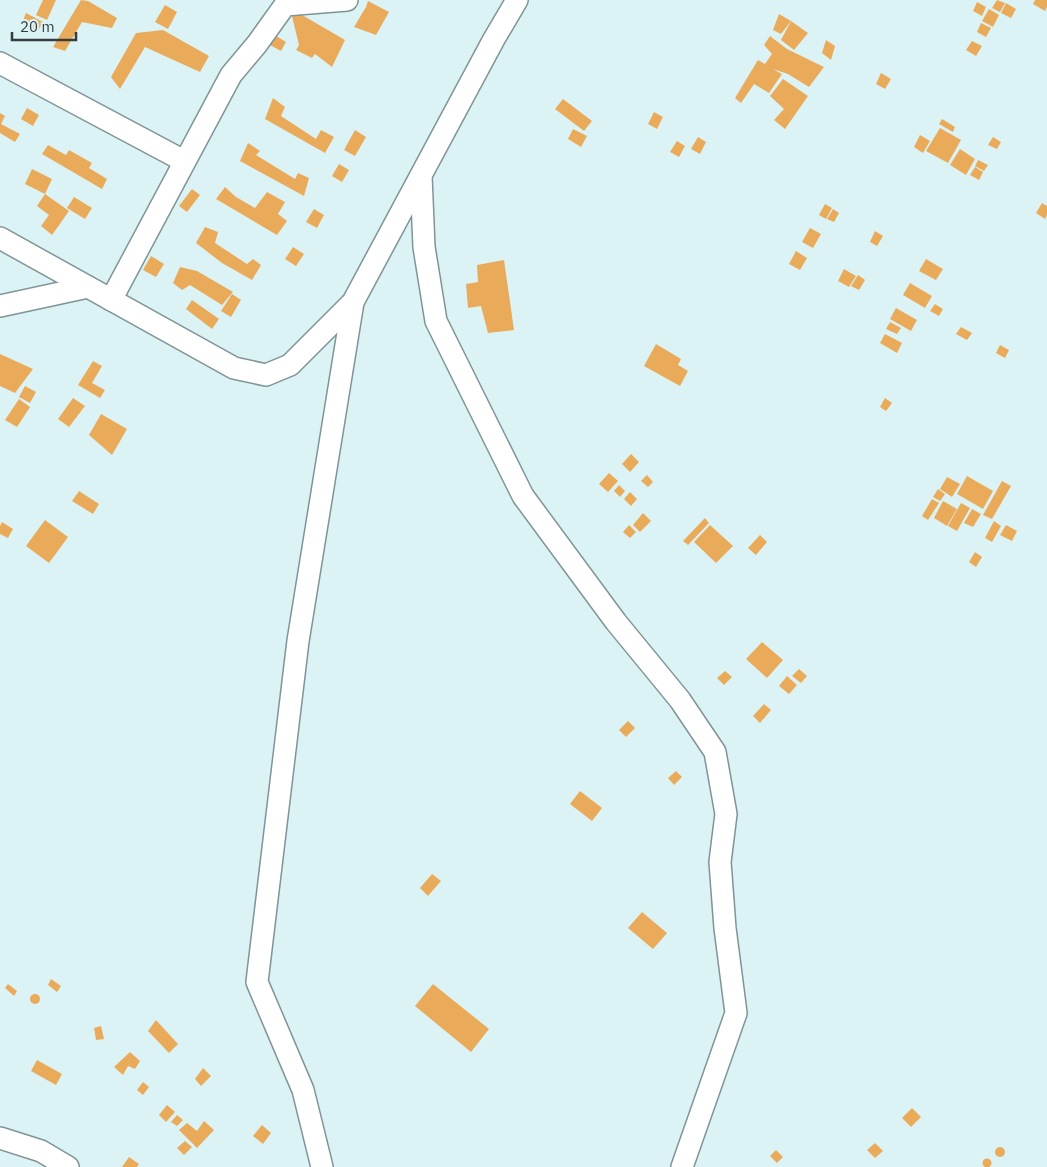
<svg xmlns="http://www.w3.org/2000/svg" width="1047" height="1167" font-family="'IBM Plex Sans',sans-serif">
<rect width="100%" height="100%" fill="#dcf3f5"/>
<g fill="#e9ab5a">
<path d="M43,0h13l-9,20 -11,-5z"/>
<path d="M81,0l7,1 29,17 -5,10 -30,-6 -17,29 -12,-4z"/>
<path d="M997,0l8,3 -5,9 -8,-4z"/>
<path d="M1035,0h12v7l-2,4 -12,-7z"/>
<path d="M368,1l21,11 -13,23 -22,-8 12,-20z"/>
<path d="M977,2l9,5 -4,9 -9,-5z"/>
<path d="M1006,3l10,6 -5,9 -10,-5z"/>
<path d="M165,5l12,7 -9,17 -13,-7z"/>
<path d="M290,8l55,32 -13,27 -17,-13 -3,4 -16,-8 3,-5z"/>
<path d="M989,9l10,6 -6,12 -11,-6z"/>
<path d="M26,13l17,9 -5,9 -16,-8z"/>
<path d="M779,14l12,7 -10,13 -8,-4z"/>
<path d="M791,21l17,12 -14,17 -13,-10z"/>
<path d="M981,23l10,5 -5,9 -9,-5z"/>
<path d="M163,30l46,26 -9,16 -55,-25 -25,42 -9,-12 25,-44z"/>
<path d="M273,34l13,8 -5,9 -13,-7z"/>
<path d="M770,36l17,13 37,18 -15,20 -21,-13 -15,-5 9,5 -13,19 -15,-9 -13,19 -6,-5 23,-38 7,4 7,-10 -8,-9z"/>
<path d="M826,40l9,6 -4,14 -9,-7z"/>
<path d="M972,41l10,5 -6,10 -10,-6z"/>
<path d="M881,73l10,6 -6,10 -9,-5z"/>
<path d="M783,79l25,17 -23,33 -11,-9 10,-11 -14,-13z"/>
<path d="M273,98l12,9 -4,9 35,23 5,-9 13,7 -9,16 -60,-34z"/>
<path d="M563,99l29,22 -8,10 -29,-22z"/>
<path d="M27,108l12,7 -6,11 -12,-7z"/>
<path d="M654,112l9,5 -6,12 -9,-5z"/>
<path d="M0,113l5,3 -4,8 19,10 -5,8 -15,-9z"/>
<path d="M942,119l13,8 -2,5 -14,-8z"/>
<path d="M940,128l21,12 -13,23 -22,-12z"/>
<path d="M573,129l14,7 -6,11 -13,-8z"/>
<path d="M355,130l11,7 -11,19 -11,-6z"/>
<path d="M920,135l10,6 -7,12 -9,-6z"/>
<path d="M698,137l8,5 -6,12 -9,-5z"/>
<path d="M993,137l8,5 -4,7 -9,-4z"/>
<path d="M677,141l8,5 -6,11 -9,-5z"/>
<path d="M248,143l12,8 -4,4 39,24 3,-6 11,5 -5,18 -64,-35z"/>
<path d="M48,145l18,10 3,-5 23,13 -3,5 18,11 -5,10 -60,-35z"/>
<path d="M960,149l15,10 -9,16 -16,-10z"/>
<path d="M978,160l10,5 -4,6 -9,-5z"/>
<path d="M339,164l10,6 -7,12 -10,-6z"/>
<path d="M975,167l8,5 -4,8 -9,-5z"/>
<path d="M32,169l20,10 -7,15 24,17 -17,24 -11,-9 8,-11 -12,-9 8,-12 -20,-10z"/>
<path d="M225,187l11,10 19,11 12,-16 18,10 -7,12 9,7 -10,14 -61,-36z"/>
<path d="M192,189l8,6 -13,17 -8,-6z"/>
<path d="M74,197l18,11 -7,11 -18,-11z"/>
<path d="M1042,203l5,3v9l-2,4 -9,-6z"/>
<path d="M825,204l7,4 -6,11 -7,-4z"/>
<path d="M314,209l10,6 -7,13 -11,-6z"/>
<path d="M833,209l6,4 -5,9 -7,-3z"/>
<path d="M205,227l13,5 -3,11 32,21 6,-5 8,6 -9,15 -30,-17 -26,-20z"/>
<path d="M810,228l11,6 -8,14 -11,-6z"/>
<path d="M875,231l8,5 -6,10 -7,-4z"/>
<path d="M293,247l11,7 -8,12 -11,-7z"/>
<path d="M796,251l11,7 -7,12 -11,-6z"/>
<path d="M151,256l13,8 -8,13 -13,-7z"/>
<path d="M926,259l17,10 -7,11 -17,-9z"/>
<path d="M504,260l10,70 -26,3 -7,-27 -13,2 -2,-24 12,-2 -1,-17z"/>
<path d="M180,267l17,4 36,21 -11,13 -32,-20 -8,5 -9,-7z"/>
<path d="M844,269l12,7 -7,11 -11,-6z"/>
<path d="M858,275l7,5 -6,10 -8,-4z"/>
<path d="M910,283l22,13 -7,12 -22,-13z"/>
<path d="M232,294l9,6 -10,17 -10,-6z"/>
<path d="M192,300l27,19 -7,10 -26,-20z"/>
<path d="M935,304l8,5 -4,7 -9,-5z"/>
<path d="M896,308l21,12 -6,11 -21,-12z"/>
<path d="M890,322l11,6 -4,6 -11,-5z"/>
<path d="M961,327l11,6 -5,7 -11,-6z"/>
<path d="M885,334l17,9 -5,10 -17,-10z"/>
<path d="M656,344l25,15 -3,6 10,6 -8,15 -36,-20z"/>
<path d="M1000,345l9,5 -4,8 -9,-5z"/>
<path d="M0,354l33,15 -18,24 -15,-7z"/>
<path d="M93,361l9,5 -10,17 13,7 -5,8 -22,-13z"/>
<path d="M25,386l11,6 -6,11 -11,-6z"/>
<path d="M73,398l12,8 -16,21 -11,-8z"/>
<path d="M885,398l7,5 -6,8 -6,-4z"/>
<path d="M19,399l11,8 -13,20 -12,-7z"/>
<path d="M101,414l26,15 -15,26 -23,-20z"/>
<path d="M631,454l8,8 -9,10 -8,-8z"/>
<path d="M609,473l9,8 -10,11 -9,-8z"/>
<path d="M647,475l6,7 -5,5 -7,-6z"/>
<path d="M967,476l26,15 -10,18 -26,-15z"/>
<path d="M947,477l13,7 -8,13 -12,-8z"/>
<path d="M1002,481l9,5 -19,33 -9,-4z"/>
<path d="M619,485l6,6 -5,6 -6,-6z"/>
<path d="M938,489l7,5 -5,7 -7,-4z"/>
<path d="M79,491l20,13 -6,10 -21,-13z"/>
<path d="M630,492l7,7 -6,7 -7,-7z"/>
<path d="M932,499l7,4 -11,17 -6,-4z"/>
<path d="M943,501l14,8 -10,17 -13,-8z"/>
<path d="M961,503l9,5 -13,23 -9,-5z"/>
<path d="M972,509l9,5 -8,13 -9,-4z"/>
<path d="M643,513l8,8 -11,11 -7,-7z"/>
<path d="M705,518l4,5 -21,22 -5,-4z"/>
<path d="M45,520l23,17 -19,26 -23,-17z"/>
<path d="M994,521l7,5 -9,16 -7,-4z"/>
<path d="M2,522l11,7 -5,9 -8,-4v-8z"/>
<path d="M629,525l7,7 -6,6 -7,-6z"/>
<path d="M710,525l23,21 -17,17 -22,-21z"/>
<path d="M1006,525l11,6 -5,10 -12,-6z"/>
<path d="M760,535l7,7 -11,13 -8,-7z"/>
<path d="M975,552l7,5 -6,10 -7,-5z"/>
<path d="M762,642l21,18 -16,18 -21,-19z"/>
<path d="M799,669l8,7 -6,7 -9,-7z"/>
<path d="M725,671l7,6 -8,8 -7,-7z"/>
<path d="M787,676l10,9 -8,9 -10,-8z"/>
<path d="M764,704l7,6 -11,13 -7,-7z"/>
<path d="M628,721l7,7 -9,9 -7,-7z"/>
<path d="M676,771l6,6 -8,8 -6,-7z"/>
<path d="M580,791l22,17 -10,13 -22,-17z"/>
<path d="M432,874l9,7 -13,15 -8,-8z"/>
<path d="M642,912l25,21 -14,16 -25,-21z"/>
<path d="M51,979l10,7 -4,6 -9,-7z"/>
<path d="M8,984l9,7 -3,5 -9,-8z"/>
<path d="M433,984l56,45 -18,23 -56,-46z"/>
<circle cx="35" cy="999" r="5"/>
<path d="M156,1020l22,24 -9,9 -21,-22z"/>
<path d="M101,1026l3,13 -8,1 -2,-12z"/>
<path d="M130,1052l10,9 -5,8 -7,-3 -5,9 -9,-8z"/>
<path d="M37,1060l25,14 -6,11 -25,-14z"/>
<path d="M203,1068l8,8 -10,10 -6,-7z"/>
<path d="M143,1082l6,5 -6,8 -6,-5z"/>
<path d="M167,1105l8,7 -9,10 -7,-7z"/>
<path d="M912,1108l9,9 -10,10 -9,-9z"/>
<path d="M177,1115l6,5 -6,6 -6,-4z"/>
<path d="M204,1121l10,9 -17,18 -18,-18 8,-7 10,8z"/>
<path d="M262,1125l9,8 -8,11 -10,-8z"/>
<path d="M185,1141l7,6 -8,8 -7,-7z"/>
<path d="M875,1143l8,8 -8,7 -8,-8z"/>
<circle cx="1000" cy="1152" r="5"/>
<path d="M776,1150l7,7 -6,6 -7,-7z"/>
<path d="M129,1157l10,7 -2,3h-15z"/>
<circle cx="987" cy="1163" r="4.5"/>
</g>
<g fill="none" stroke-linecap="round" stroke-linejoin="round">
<defs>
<g id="street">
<path d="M0,63l184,98"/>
<path d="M421,176l3,71 12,74 87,175 93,126 64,78 35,52 11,62 -6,48 5,66 11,85 -54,154"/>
<path d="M0,238l234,130 32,7 24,-10 63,-63 141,-263 23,-39"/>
<path d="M111,300l120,-225 26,-31 28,-39 62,-5"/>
<path d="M0,306l88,-19"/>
<path d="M0,1138l41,13 27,16"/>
<path d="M322,1167l-19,-77 -46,-108 41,-341 55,-339"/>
</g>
</defs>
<use href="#street" stroke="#7f9496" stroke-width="24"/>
<use href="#street" stroke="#fff" stroke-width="21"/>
</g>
<path d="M12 32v8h64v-8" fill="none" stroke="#353d3e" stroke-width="2.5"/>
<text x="20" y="32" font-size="15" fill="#353d3e" stroke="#dcf3f5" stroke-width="4" paint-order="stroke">20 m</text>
</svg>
